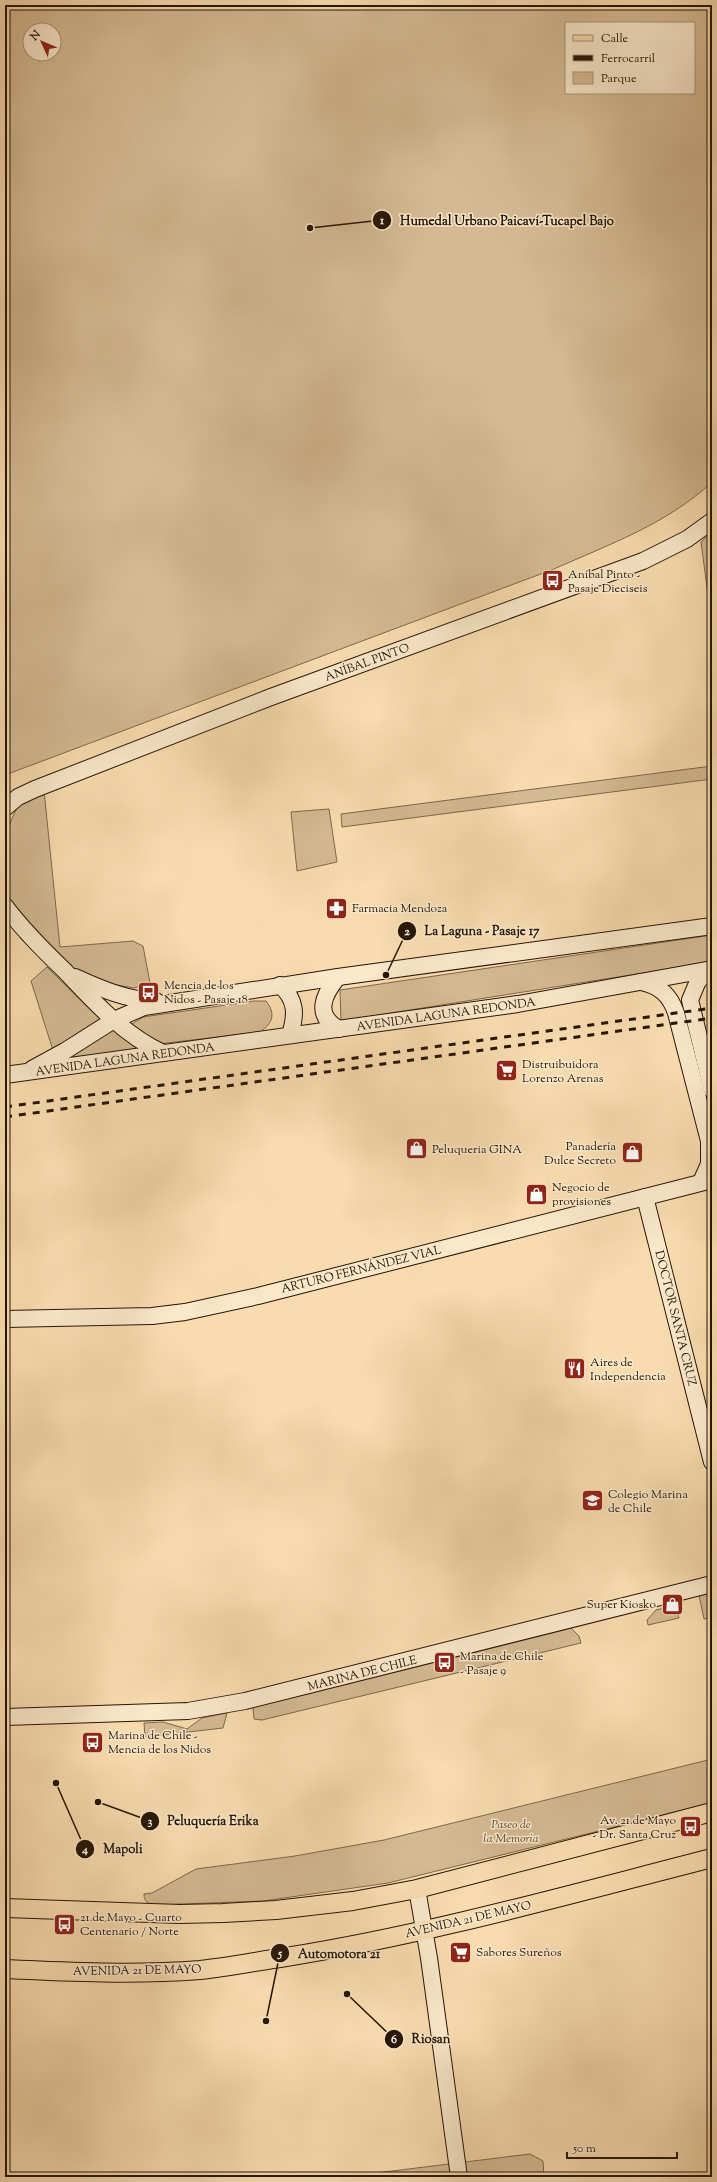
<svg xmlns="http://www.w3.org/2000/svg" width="717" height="2182" font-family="'Sorts Mill Goudy',serif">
<rect width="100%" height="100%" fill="#f8dcaf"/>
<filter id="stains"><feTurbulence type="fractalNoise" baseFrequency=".005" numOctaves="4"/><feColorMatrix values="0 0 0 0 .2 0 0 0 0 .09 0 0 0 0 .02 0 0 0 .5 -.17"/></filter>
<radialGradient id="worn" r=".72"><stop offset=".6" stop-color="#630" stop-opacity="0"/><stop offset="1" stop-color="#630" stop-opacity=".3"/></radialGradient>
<g fill="#d4ba92" stroke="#7d684b" fill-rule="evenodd">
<path d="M5,5h707v477c-45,42 -102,62 -158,87l-549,206zM566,23h128v70h-128zM30,30h24v24h-24z"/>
<path d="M712,532v93l-11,-83z"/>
<path d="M712,766v13l-370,48 -1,-13z"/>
<path d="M44,791l16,156 73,-6 10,5 7,37 -16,5 -28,-5 -62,-22 -23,-22 -16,-27v-78l14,-31z"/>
<path d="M329,809l8,53 -40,9 -6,-59z"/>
<path d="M712,935v27l-371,59 -1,-31z"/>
<path d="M47,967l50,49 46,35 -86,12 -26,-82z"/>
<path d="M254,1001h12c10,13 7,22 -6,31l-110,13 -21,-19 14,-9z"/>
<path d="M712,1592v25l-8,2 -5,-24z"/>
<path d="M676,1605l3,13 -31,7 -1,-5 9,-10z"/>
<path d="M570,1627l9,9 2,7 -319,77 -8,-1 -1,-12z"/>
<path d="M227,1713l-4,15 -78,9 -1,-14 19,-1 24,7 15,-11z"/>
<path d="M712,1759v44l-324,80 -125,18 -109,4c-7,-2 -10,-4 -10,-11l8,-1 44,-24 99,-13 89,-16z"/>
<path d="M530,2154l13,7 1,16h-172l4,-4z"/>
</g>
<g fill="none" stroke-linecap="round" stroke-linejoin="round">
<defs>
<g id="secondary">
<path d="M5,808l13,-11 17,-8 236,-92 372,-136 44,-22 25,-18"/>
<path d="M5,906c18,24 38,44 60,65 29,31 59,64 98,82"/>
<path d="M711,969l-13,12 -8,19 22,90"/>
<path d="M75,977c26,12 52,23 81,24"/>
<path d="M338,977c-14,17 -25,38 1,52"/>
<path d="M641,982c19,4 29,13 35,31l33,128v23l-8,18"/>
<path d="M280,985c17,15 16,30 10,50"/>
<path d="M32,1069l33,-18 49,-31 30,-13 194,-30 374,-51"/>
<path d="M5,1075l513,-71 194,-35"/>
<path d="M645,1197l67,265"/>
<path d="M5,1319l147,-3 33,-4 73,-16 454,-116"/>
<path d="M5,1717l183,-6 57,-10 467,-117"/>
<path d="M417,1889l12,69 30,219"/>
</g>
<g id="primary">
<path d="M5,1908l175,6 43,-1 53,-3 77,-9 64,-12 295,-77"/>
<path d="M5,1969c65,3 130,6 195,1 29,-3 58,-9 86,-13 144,-23 285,-63 426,-99"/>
</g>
</defs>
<use href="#secondary" stroke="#261504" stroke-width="18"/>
<use href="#primary" stroke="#261504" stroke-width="20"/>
<use href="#secondary" stroke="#fae8cb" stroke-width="16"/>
<use href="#primary" stroke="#f8dcaf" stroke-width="18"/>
<g stroke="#261504" stroke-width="3" stroke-dasharray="7 7" stroke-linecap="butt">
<path d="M5,1107l707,-99"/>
<path d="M5,1117l707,-99"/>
</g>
</g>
<defs>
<symbol id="bus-square" viewBox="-11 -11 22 22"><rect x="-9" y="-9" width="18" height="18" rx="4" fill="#8f2418" stroke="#fae8cb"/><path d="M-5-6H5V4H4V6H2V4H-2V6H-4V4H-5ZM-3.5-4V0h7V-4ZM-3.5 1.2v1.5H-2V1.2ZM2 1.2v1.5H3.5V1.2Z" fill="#fff"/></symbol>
<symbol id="pharmacy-square" viewBox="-11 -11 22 22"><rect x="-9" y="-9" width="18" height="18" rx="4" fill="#8f2418" stroke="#fae8cb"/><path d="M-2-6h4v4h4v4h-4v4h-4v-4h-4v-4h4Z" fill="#fff"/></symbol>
<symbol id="supermarket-square" viewBox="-11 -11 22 22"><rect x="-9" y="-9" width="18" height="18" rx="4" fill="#8f2418" stroke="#fae8cb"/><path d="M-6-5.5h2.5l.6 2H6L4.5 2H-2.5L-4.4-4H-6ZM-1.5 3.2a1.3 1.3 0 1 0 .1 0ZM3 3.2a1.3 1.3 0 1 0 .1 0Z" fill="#fff"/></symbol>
<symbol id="shop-square" viewBox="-11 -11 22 22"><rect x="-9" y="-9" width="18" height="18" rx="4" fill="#8f2418" stroke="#fae8cb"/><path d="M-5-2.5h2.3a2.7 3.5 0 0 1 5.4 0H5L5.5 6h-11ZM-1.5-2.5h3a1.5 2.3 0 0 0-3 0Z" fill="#fff"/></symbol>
<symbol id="restaurant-square" viewBox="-11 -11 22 22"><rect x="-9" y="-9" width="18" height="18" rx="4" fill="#8f2418" stroke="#fae8cb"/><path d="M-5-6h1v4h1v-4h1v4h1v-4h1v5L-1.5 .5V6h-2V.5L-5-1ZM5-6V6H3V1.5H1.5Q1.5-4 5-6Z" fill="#fff"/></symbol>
<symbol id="school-square" viewBox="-11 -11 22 22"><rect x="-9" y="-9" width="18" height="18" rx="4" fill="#8f2418" stroke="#fae8cb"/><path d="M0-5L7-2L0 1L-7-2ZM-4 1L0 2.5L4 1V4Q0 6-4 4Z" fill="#fff"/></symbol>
</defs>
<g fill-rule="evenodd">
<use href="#bus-square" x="540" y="568" width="25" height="25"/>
<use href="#pharmacy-square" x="324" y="896" width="25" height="25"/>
<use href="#bus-square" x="136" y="980" width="25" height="25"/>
<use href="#supermarket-square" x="494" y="1058" width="25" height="25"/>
<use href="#shop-square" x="404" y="1136" width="25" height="25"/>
<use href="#shop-square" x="620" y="1140" width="25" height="25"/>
<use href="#shop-square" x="524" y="1182" width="25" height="25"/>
<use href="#restaurant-square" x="562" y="1356" width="25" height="25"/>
<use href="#school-square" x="580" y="1488" width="25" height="25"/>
<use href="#shop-square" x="660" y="1592" width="25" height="25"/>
<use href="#bus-square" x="432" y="1650" width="25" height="25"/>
<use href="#bus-square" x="80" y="1730" width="25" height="25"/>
<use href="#bus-square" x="678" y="1814" width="25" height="25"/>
<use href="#bus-square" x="52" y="1912" width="25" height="25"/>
<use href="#supermarket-square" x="448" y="1940" width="25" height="25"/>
</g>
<g text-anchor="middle" stroke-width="3" stroke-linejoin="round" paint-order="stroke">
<g font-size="12" fill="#261504" stroke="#fae8cb" text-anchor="start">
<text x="568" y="578">Aníbal Pinto -<tspan x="568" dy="14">Pasaje Dieciseis</tspan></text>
<text x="352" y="912">Farmacia Mendoza</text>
<text x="164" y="989">Mencia de los<tspan x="164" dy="14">Nidos - Pasaje 18</tspan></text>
<text x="522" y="1068">Distruibuidora<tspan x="522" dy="14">Lorenzo Arenas</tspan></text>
<text x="616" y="1150" text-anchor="end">Panadería<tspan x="616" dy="14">Dulce Secreto</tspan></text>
<text x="432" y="1153">Peluqueria GINA</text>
<text x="552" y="1191">Negocio de<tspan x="552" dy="14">provisiones</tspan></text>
<text x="590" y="1366">Aires de<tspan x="590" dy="14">Independencia</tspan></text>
<text x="608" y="1498">Colegio Marina<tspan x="608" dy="14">de Chile</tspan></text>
<text x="656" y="1608" text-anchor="end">Super Kiosko</text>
<text x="460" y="1660">Marina de Chile<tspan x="460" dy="14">- Pasaje 9</tspan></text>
<text x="108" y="1739">Marina de Chile -<tspan x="108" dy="14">Mencia de los Nidos</tspan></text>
<text x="676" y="1824" text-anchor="end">Av. 21 de Mayo<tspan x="676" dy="14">- Dr. Santa Cruz</tspan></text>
<text x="80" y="1921">21 de Mayo - Cuarto<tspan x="80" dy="14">Centenario / Norte</tspan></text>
<text x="476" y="1956">Sabores Sureños</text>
</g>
<g font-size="12" fill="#261504" stroke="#fae8cb">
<text transform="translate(367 662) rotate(-20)" y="4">ANÍBAL PINTO</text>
<text transform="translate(446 1014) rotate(-8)" y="4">AVENIDA LAGUNA REDONDA</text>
<text transform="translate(125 1059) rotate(-8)" y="4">AVENIDA LAGUNA REDONDA</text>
<text transform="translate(361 1269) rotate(-14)" y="4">ARTURO FERNÁNDEZ VIAL</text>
<text transform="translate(676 1318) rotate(76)" y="4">DOCTOR SANTA CRUZ</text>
<text transform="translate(362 1673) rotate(-14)" y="4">MARINA DE CHILE</text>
<text transform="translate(468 1919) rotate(-13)" y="4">AVENIDA 21 DE MAYO</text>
<text transform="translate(137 1970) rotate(-1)" y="4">AVENIDA 21 DE MAYO</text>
</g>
<g font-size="12" font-style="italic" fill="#5a472f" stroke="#fae8cb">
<text x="511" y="1828">Paseo de<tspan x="511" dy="14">la Memoria</tspan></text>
</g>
</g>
<path fill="none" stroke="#261504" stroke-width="1.5" d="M310 228L382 220M386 975L407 931M98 1802L150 1821M56 1783L85 1849M266 2021L280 1953M347 1994L394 2039"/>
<g fill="#261504" stroke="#fae8cb" stroke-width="1.5">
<circle cx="310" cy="228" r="4"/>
<circle cx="386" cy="975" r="4"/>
<circle cx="98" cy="1802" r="4"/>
<circle cx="56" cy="1783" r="4"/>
<circle cx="266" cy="2021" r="4"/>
<circle cx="347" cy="1994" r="4"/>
<circle cx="382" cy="220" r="10"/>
<circle cx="407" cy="931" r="10"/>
<circle cx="150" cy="1821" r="10"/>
<circle cx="85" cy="1849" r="10"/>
<circle cx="280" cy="1953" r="10"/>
<circle cx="394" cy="2039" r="10"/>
</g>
<g font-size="12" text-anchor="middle" font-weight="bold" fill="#fff">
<text x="382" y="224">1</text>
<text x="407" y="935">2</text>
<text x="150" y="1825">3</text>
<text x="85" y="1853">4</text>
<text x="280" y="1957">5</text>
<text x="394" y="2043">6</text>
</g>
<g font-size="13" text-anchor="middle" font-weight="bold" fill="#261504" stroke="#fae8cb" stroke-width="3" stroke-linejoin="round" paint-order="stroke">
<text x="507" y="225">Humedal Urbano Paicaví-Tucapel Bajo</text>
<text x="482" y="935">La Laguna - Pasaje 17</text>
<text x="213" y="1825">Peluquería Erika</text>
<text x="123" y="1853">Mapoli</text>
<text x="339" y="1958">Automotora 21</text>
<text x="431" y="2043">Riosan</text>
</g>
<rect width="717" height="2182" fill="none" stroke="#f8dcaf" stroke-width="20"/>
<rect x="6" y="6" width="705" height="2170" fill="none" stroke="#261504" stroke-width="2"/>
<rect x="10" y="10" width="697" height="2162" fill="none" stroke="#261504"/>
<rect x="565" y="22" width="130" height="72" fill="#fae8cb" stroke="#a5947b"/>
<rect x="573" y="35" width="20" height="6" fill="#f8dcaf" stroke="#a5947b"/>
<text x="601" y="42" font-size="12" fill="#261504">Calle</text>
<rect x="573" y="55" width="20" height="6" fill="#261504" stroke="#a5947b"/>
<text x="601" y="62" font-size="12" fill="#261504">Ferrocarril</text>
<rect x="573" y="72" width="20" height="12" fill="#d4ba92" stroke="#a5947b"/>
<text x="601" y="82" font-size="12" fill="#261504">Parque</text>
<g transform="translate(42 42) rotate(314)"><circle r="19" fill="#fae8cb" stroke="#a5947b"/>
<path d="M0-3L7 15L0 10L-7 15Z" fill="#8f2418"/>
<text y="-6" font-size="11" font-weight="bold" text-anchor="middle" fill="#261504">N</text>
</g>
<path d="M567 2152v6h110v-6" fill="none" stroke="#261504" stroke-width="2"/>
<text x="573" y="2152" font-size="12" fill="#261504" stroke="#fae8cb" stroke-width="3" paint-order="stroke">50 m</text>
<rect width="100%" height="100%" filter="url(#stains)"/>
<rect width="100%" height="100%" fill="url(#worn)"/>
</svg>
